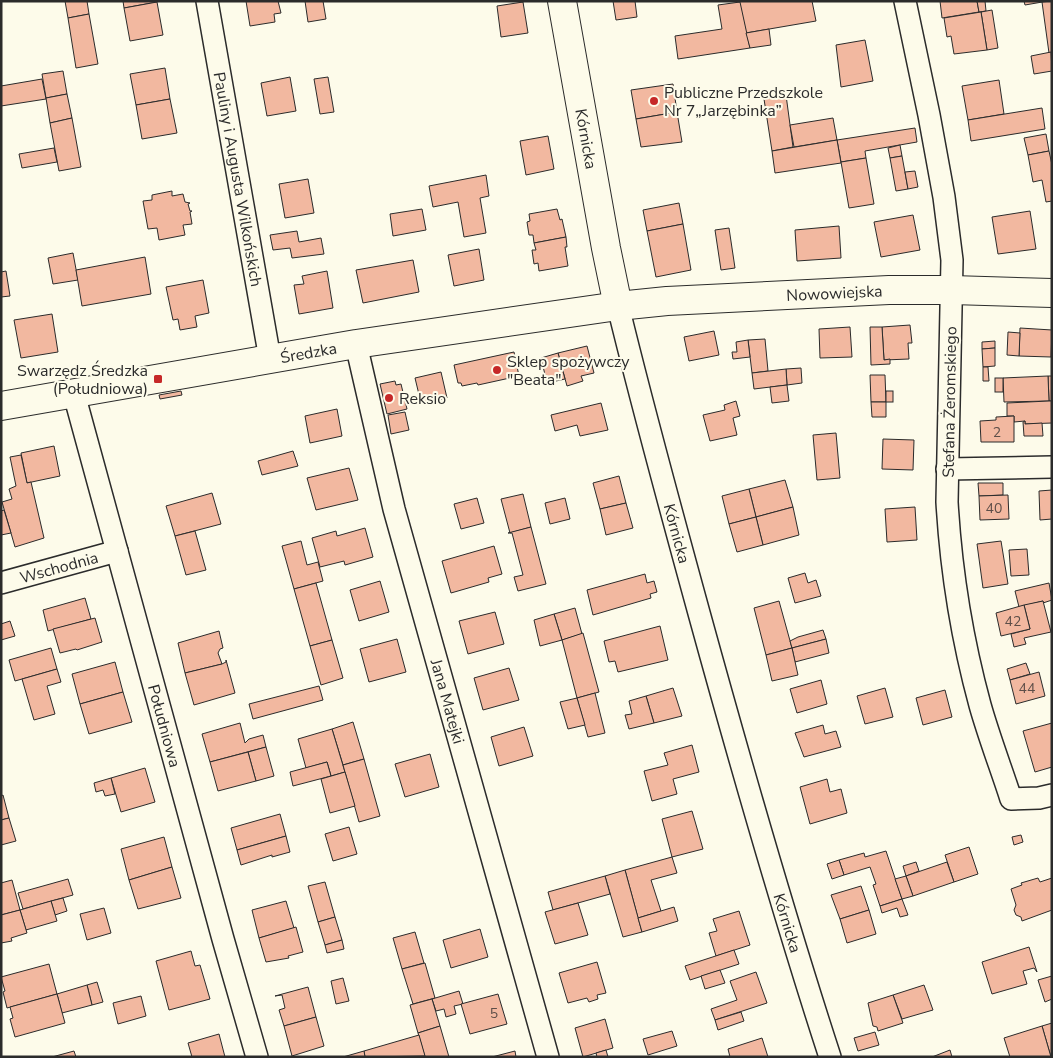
<svg xmlns="http://www.w3.org/2000/svg" width="1053" height="1058" font-family="'Nunito Sans',sans-serif">
<rect width="100%" height="100%" fill="#fdfbea"/>
<g fill="#f2b8a0" stroke="#2b2b2b">
<path d="M65,1h22l2,13 -21,4z"/>
<path d="M123,1h34v1l-33,6z"/>
<path d="M246,1h32l3,12 -7,1 1,8 -25,4z"/>
<path d="M305,1h18l3,18 -18,3z"/>
<path d="M613,1h22l2,16 -21,3z"/>
<path d="M739,1h73l4,20 -70,12z"/>
<path d="M940,1h37l2,11 -37,6z"/>
<path d="M977,1h8l1,10 -7,1z"/>
<path d="M1024,1h24l-23,4z"/>
<path d="M1052,1v51l-3,1 -7,-51z"/>
<path d="M157,2l6,33 -33,6 -6,-33z"/>
<path d="M523,2l5,31 -27,4 -4,-31z"/>
<path d="M740,2l10,46 -72,11 -3,-23 47,-7 -4,-24z"/>
<path d="M992,10l6,38 -11,2 -6,-38z"/>
<path d="M981,12l6,38 -33,4 -3,-18 -4,1 -3,-19z"/>
<path d="M89,14l9,50 -22,4 -8,-50z"/>
<path d="M769,29l2,16 -21,3 -4,-15z"/>
<path d="M865,40l8,41 -32,6 -5,-42z"/>
<path d="M1051,52l1,19 -18,3 -3,-18z"/>
<path d="M165,68l5,31 -34,6 -6,-31z"/>
<path d="M63,71l4,23 -21,4 -4,-24z"/>
<path d="M290,77l6,34 -29,5 -6,-33z"/>
<path d="M328,77l6,35 -14,2 -6,-35z"/>
<path d="M42,79l4,20 -45,7v-20z"/>
<path d="M999,80l5,34 -36,6 -6,-34z"/>
<path d="M673,84l4,28 -41,7 -5,-29z"/>
<path d="M67,94l5,24 -22,5 -4,-25z"/>
<path d="M786,95l7,52 -21,4 -8,-52z"/>
<path d="M170,99l7,34 -35,6 -6,-34z"/>
<path d="M1042,108l3,21 -74,12 -3,-21z"/>
<path d="M677,112l5,30 -41,5 -5,-28z"/>
<path d="M72,118l9,49 -22,4 -9,-48z"/>
<path d="M833,118l4,22 -43,7 -4,-22z"/>
<path d="M915,128l2,14 -52,9 1,7 -25,4 -4,-22z"/>
<path d="M1046,134l3,17 -21,4 -4,-17z"/>
<path d="M548,136l6,33 -28,6 -6,-34z"/>
<path d="M837,140l4,23 -66,10 -3,-22z"/>
<path d="M900,145l2,11 -12,2 -2,-10z"/>
<path d="M54,148l3,14 -35,6 -3,-14z"/>
<path d="M1049,151l3,14v36l-6,1 -4,-22 -9,2 -5,-27z"/>
<path d="M902,156l6,33 -12,2 -6,-33z"/>
<path d="M866,158l8,46 -25,4 -8,-46z"/>
<path d="M915,171l3,16 -10,2 -3,-17z"/>
<path d="M486,175l3,21 -9,2 6,35 -22,4 -6,-35 -25,5 -4,-21z"/>
<path d="M308,179l6,34 -29,5 -6,-34z"/>
<path d="M172,191v5l11,-2 2,8 5,1 -2,1 2,7h2l-2,1 2,12 -9,1 2,10 -26,5 -2,-12 -9,1 -5,-28 9,-1v-5z"/>
<path d="M679,203l4,21 -36,7 -4,-21z"/>
<path d="M422,209l4,21 -33,6 -3,-22z"/>
<path d="M557,209l3,11 2,-1 4,18 -32,6 -1,-8h-4l-2,-13 3,-1 -1,-7z"/>
<path d="M1030,211l6,38 -38,5 -6,-37z"/>
<path d="M913,215l7,35 -39,7 -7,-35z"/>
<path d="M683,224l8,46 -35,7 -9,-46z"/>
<path d="M839,226l2,32 -44,3 -2,-31z"/>
<path d="M729,228l6,40 -14,2 -6,-40z"/>
<path d="M297,231l2,11 22,-4 3,16 -32,4 -2,-10 -17,2 -3,-15z"/>
<path d="M566,237l1,10h-2l3,19 -29,5 -1,-8 -4,1 -2,-14h4l-2,-7z"/>
<path d="M479,249l5,31 -30,6 -6,-31z"/>
<path d="M73,253l5,27 -25,4 -5,-26z"/>
<path d="M145,257l6,37 -69,12 -6,-36z"/>
<path d="M413,260l6,32 -56,11 -7,-33z"/>
<path d="M6,271l4,25 -9,1v-25z"/>
<path d="M327,271l6,37 -34,6 -5,-29 10,-1 -2,-8z"/>
<path d="M203,280l6,33 -14,3 2,11 -17,3 -2,-11 -5,1 -7,-33z"/>
<path d="M52,314l6,38 -37,6 -7,-38z"/>
<path d="M910,325l2,18h-4l1,16 -25,1 -2,-33z"/>
<path d="M850,327l2,30 -32,1 -1,-29z"/>
<path d="M870,327h12l2,33 6,-1v5l-19,1z"/>
<path d="M1020,328l32,2 -1,27 -32,-1z"/>
<path d="M714,331l5,24 -30,6 -5,-24z"/>
<path d="M1008,332l12,1 -1,23 -12,-1z"/>
<path d="M765,339l3,32 -16,2 -4,-33z"/>
<path d="M748,340l2,17 -17,2 -1,-7h5l-1,-10z"/>
<path d="M995,341v7l-13,1v-7z"/>
<path d="M587,346l7,27 -13,3 2,5 -16,5 -9,-33z"/>
<path d="M995,348v18l-12,1 -1,-18z"/>
<path d="M514,352l5,24 -41,9 -1,-2 -15,3 -1,-3h-3l-4,-18z"/>
<path d="M558,353l7,26 -18,4 -6,-25z"/>
<path d="M983,367h5l1,14h-6z"/>
<path d="M801,368l1,15 -15,2 -1,-16z"/>
<path d="M786,369l1,16 -33,4 -2,-16z"/>
<path d="M441,372l6,26 -26,5 -6,-25z"/>
<path d="M870,375h15l1,27h-15z"/>
<path d="M1048,376h4v25h-3z"/>
<path d="M1048,376l1,25 -45,1 -1,-24z"/>
<rect x="995" y="378" width="8" height="14"/>
<path d="M395,381l1,4 5,-1 6,25 -20,5 -7,-30z"/>
<path d="M787,385l2,16 -17,2 -2,-16z"/>
<path d="M181,391l1,4 -22,4 -1,-4z"/>
<rect x="886" y="391" width="7" height="11"/>
<path d="M736,401l4,15 -7,2 4,17 -27,6 -7,-26 22,-5 -1,-5z"/>
<path d="M1049,401h3v22l-27,1v-3l-11,1v-6h-7v-13z"/>
<path d="M871,402h15v15h-14z"/>
<path d="M601,403l7,27 -28,6 -3,-11 -22,6 -4,-16z"/>
<path d="M337,409l5,27 -32,7 -5,-27z"/>
<path d="M405,412l4,18 -18,4 -3,-19z"/>
<path d="M1014,416v26h-33l-1,-21 16,-1v-3z"/>
<path d="M1025,421v3l17,-1 1,13h-19l-1,-14z"/>
<path d="M836,433l4,45 -23,2 -4,-45z"/>
<path d="M883,439l31,1 -1,30 -31,-1z"/>
<path d="M54,446l6,30 -33,7 -6,-30z"/>
<path d="M293,451l5,15 -36,9 -4,-14z"/>
<path d="M21,455l6,28 4,-1 13,56 -29,9 -13,-45 10,-3 -3,-10 7,-3 -6,-29z"/>
<path d="M349,468l9,32 -42,10 -9,-32z"/>
<path d="M619,476l7,27 -26,6 -7,-26z"/>
<path d="M785,480l8,27 -37,10 -7,-28z"/>
<path d="M978,483h25v12l-24,1z"/>
<path d="M749,489l7,28 -27,7 -7,-28z"/>
<path d="M1052,490v29l-12,1 -1,-29z"/>
<path d="M212,493l9,31 -46,12 -9,-30z"/>
<path d="M523,494l8,33 -21,6 -9,-34z"/>
<path d="M1008,495l1,24 -29,1 -1,-24z"/>
<path d="M477,498l7,25 -23,6 -7,-25z"/>
<path d="M565,498l5,21 -20,5 -5,-21z"/>
<path d="M626,503l7,25 -27,7 -6,-26z"/>
<path d="M793,507l6,28 -36,10 -7,-28z"/>
<path d="M915,507l2,33 -30,2 -2,-33z"/>
<path d="M4,510l7,23 -10,2v-24z"/>
<path d="M756,517l7,28 -26,7 -8,-28z"/>
<path d="M531,527l15,57 -28,7 -4,-14 9,-2 -11,-42h-4z"/>
<path d="M365,528l8,29 -28,8 -1,-4 -24,6 -8,-29 24,-7 1,5z"/>
<path d="M195,531l11,39 -20,5 -11,-39z"/>
<path d="M301,541l6,24 11,-3 5,19 -29,8 -12,-43z"/>
<path d="M1001,541l7,43 -25,4 -6,-44z"/>
<path d="M494,546l8,28 -14,4 1,4 -38,11 -9,-32z"/>
<path d="M1027,549l2,26 -18,1 -2,-26z"/>
<path d="M805,573l3,10 8,-3 5,16 -26,7 -7,-25z"/>
<path d="M645,574l2,9 7,-2 3,11 -7,2 1,4 -58,17 -6,-25z"/>
<path d="M380,581l9,31 -30,9 -9,-31z"/>
<path d="M316,583l16,57 -22,6 -16,-57z"/>
<path d="M1049,583l3,17 -9,3v-2l-24,6 -4,-16z"/>
<path d="M85,598l6,21 -43,12 -5,-21z"/>
<path d="M779,601l13,47 -26,7 -12,-47z"/>
<path d="M1043,601l8,31 -27,6 2,6 -12,3 -3,-13 19,-5 -6,-24z"/>
<path d="M1024,605l6,24 -29,7 -5,-23z"/>
<path d="M575,608l7,26 -20,6 -8,-26z"/>
<path d="M495,612l9,32 -36,10 -9,-33z"/>
<path d="M554,614l8,26 -22,6 -6,-26z"/>
<path d="M95,618l7,24 -25,8 -1,-1 -16,4 -7,-24z"/>
<path d="M10,621l5,15 -14,4v-16z"/>
<path d="M660,626l8,34 -50,12 -3,-11 -6,1 -5,-21z"/>
<path d="M823,630l3,9 -34,9 -2,-7 8,-4z"/>
<path d="M219,631l4,17 -3,1 -2,4 4,11 -37,9 -7,-30z"/>
<path d="M583,633l16,59 -22,6 -15,-58z"/>
<path d="M397,639l9,33 -37,10 -9,-33z"/>
<path d="M826,639l3,14 -34,9 -3,-14z"/>
<path d="M332,640l11,38 -22,7 -11,-39z"/>
<path d="M51,648l6,21 -42,12 -6,-21z"/>
<path d="M792,648l6,27 -26,6 -6,-26z"/>
<path d="M226,660l9,33 -41,12 -9,-32 37,-9 4,-2z"/>
<path d="M115,662l8,30 -43,12 -8,-30z"/>
<path d="M1026,663l4,11 -20,6 -3,-11z"/>
<path d="M509,668l10,32 -36,10 -9,-32z"/>
<path d="M57,669l4,13 -14,4 8,28 -21,6 -12,-41z"/>
<path d="M1039,672l6,24 -29,8 -6,-24z"/>
<path d="M821,680l6,24 -30,9 -7,-24z"/>
<path d="M319,686l4,14 -70,19 -4,-15z"/>
<path d="M673,688l9,28 -28,7 -8,-27z"/>
<path d="M885,688l8,29 -28,7 -8,-28z"/>
<path d="M945,690l7,27 -29,8 -7,-27z"/>
<path d="M123,692l9,30 -43,12 -9,-30z"/>
<path d="M595,693l10,40 -17,4 -11,-39z"/>
<path d="M646,696l8,27 -25,6 -4,-14 7,-1 -3,-13z"/>
<path d="M577,698l8,27 -17,4 -8,-27z"/>
<path d="M353,722l11,37 -21,6 -11,-36z"/>
<path d="M240,723l5,20 4,-4 14,-4 3,12 -56,15 -8,-28z"/>
<path d="M1052,723v44l-17,5 -12,-41z"/>
<path d="M823,725l2,9 11,-3 5,16 -37,10 -9,-24z"/>
<path d="M524,727l9,29 -34,10 -8,-29z"/>
<path d="M332,729l13,43 -14,4 -4,-14 -21,6 -8,-29z"/>
<path d="M692,745l7,27 -26,7 4,15 -25,7 -8,-30 24,-6 -4,-12z"/>
<path d="M266,747l8,29 -18,5 -8,-29z"/>
<path d="M248,752l8,29 -38,10 -8,-29z"/>
<path d="M430,754l9,33 -34,10 -10,-33z"/>
<path d="M364,759l16,57 -21,6 -16,-57z"/>
<path d="M327,762l4,14 -38,10 -3,-14z"/>
<path d="M145,768l10,34 -34,10 -10,-34z"/>
<path d="M345,772l10,34 -25,7 -9,-34z"/>
<path d="M111,778l4,16 -10,2 -2,-6 -7,2 -2,-9z"/>
<path d="M827,779l3,13 11,-3 6,24 -37,11 -10,-37z"/>
<path d="M3,795l6,23 -8,2v-24z"/>
<path d="M692,811l11,38 -31,8 -10,-38z"/>
<path d="M280,814l6,22 -49,14 -6,-22z"/>
<path d="M9,818l7,23 -15,4v-25z"/>
<path d="M349,827l8,27 -24,7 -8,-27z"/>
<path d="M1021,835l2,7 -9,3 -2,-8z"/>
<path d="M286,836l4,16 -18,5v-2l-31,10 -4,-15z"/>
<path d="M164,837l8,30 -43,13 -8,-31z"/>
<path d="M969,847l9,27 -24,8 -9,-27z"/>
<path d="M886,851l16,48 -22,7 -7,-21 3,-1 -6,-17 -26,8 -5,-15 25,-7 1,4z"/>
<path d="M672,857l5,16 -26,7 10,31 -23,7 -13,-48z"/>
<path d="M839,860l5,15 -12,4 -5,-15z"/>
<path d="M916,862l3,9 -13,5 -3,-10z"/>
<path d="M947,862l7,20 -41,14 -7,-20z"/>
<path d="M172,867l9,31 -43,11 -9,-29z"/>
<path d="M625,870l17,62 -19,5 -18,-61z"/>
<path d="M605,876l5,18 -57,16 -5,-18z"/>
<path d="M906,876l7,20 -11,3 -7,-20z"/>
<path d="M1038,878l2,4 12,-4v32l-30,11 -1,-4 -5,-2 -2,-5 2,-5 -5,-16 11,-4 -1,-2z"/>
<path d="M68,879l5,16 -50,14 -5,-16z"/>
<path d="M12,880l8,30 -19,5v-32z"/>
<path d="M325,882l10,35 -17,5 -10,-36z"/>
<path d="M861,886l8,24 -29,9 -9,-24z"/>
<path d="M63,898l4,13 -12,4 -4,-14z"/>
<path d="M902,899l6,16 -8,2 -3,-9 -15,5 -2,-7z"/>
<path d="M51,901l6,20 -31,9 -6,-20z"/>
<path d="M286,901l8,27 -35,10 -7,-28z"/>
<path d="M578,903l10,32 -33,9 -10,-32z"/>
<path d="M674,907l4,14 -36,11 -4,-14z"/>
<path d="M104,908l7,25 -24,7 -7,-26z"/>
<path d="M20,910l7,23 -16,5 1,3 -11,2v-28z"/>
<path d="M869,910l7,24 -29,9 -7,-24z"/>
<path d="M739,911l11,34 -34,11 -7,-23 8,-2 -4,-12z"/>
<path d="M335,917l7,23 -17,5 -7,-23z"/>
<path d="M296,927l7,25 -15,4 1,2 -23,4 -7,-24z"/>
<path d="M480,929l8,28 -37,11 -8,-28z"/>
<path d="M415,932l9,31 -22,6 -9,-31z"/>
<path d="M342,940l2,9 -17,4 -2,-8z"/>
<path d="M1029,947l8,25 -3,-4 -11,3 4,13 -35,10 -10,-32z"/>
<path d="M734,950l5,14 -49,16 -5,-14z"/>
<path d="M191,951l4,15 5,-1 10,34 -41,11 -13,-49z"/>
<path d="M597,962l9,31 -9,2 1,4 -9,3 -2,-4 -19,5 -9,-30z"/>
<path d="M425,963l10,35 -22,6 -11,-35z"/>
<path d="M49,964l8,30 -50,14 -4,-16 2,-1 -4,-14z"/>
<path d="M720,970l5,13 -20,6 -4,-13z"/>
<path d="M756,972l11,31 -52,17 -4,-11 26,-9 -7,-19z"/>
<path d="M1052,976v23l-7,3 -7,-22z"/>
<path d="M343,978l6,23 -13,3 -5,-23z"/>
<path d="M97,982l6,20 -11,3 -5,-20z"/>
<path d="M87,985l5,20 -30,8 -5,-19z"/>
<path d="M924,985l9,25 -31,9 -9,-24z"/>
<path d="M308,987l8,30 -32,9 -5,-16 6,-2 -3,-13 -7,1z"/>
<path d="M459,991l4,13 -9,2 2,8 -10,3 -2,-8 -8,2 -4,-12z"/>
<path d="M57,994l8,29 -50,14 -5,-18 3,-1 -3,-11z"/>
<path d="M498,994l9,30 -37,10 -9,-30z"/>
<path d="M893,995l10,28 -25,8 -1,-4 -4,-1 -5,-23z"/>
<path d="M141,996l5,20 -28,8 -5,-21z"/>
<path d="M432,999l8,27 -22,7 -8,-28z"/>
<path d="M741,1012l3,9 -26,9 -3,-10z"/>
<path d="M316,1017l8,29 -32,10 -8,-30z"/>
<path d="M605,1019l8,29 -30,9 -8,-29z"/>
<path d="M1052,1023v34h-1l-9,-31z"/>
<path d="M440,1026l9,31h-24l-7,-24z"/>
<path d="M1042,1026l9,31h-41l-6,-19z"/>
<path d="M672,1031l5,15 -29,9 -5,-16z"/>
<path d="M875,1032l4,13 -21,6 -4,-13z"/>
<path d="M219,1034l6,23h-33l-4,-14z"/>
<path d="M419,1035l6,21 -60,1 -1,-6z"/>
<path d="M762,1038l6,19h-38l-2,-8z"/>
<path d="M606,1050l2,7h-11l-1,-4z"/>
<path d="M950,1050l2,7h-20z"/>
<path d="M74,1051l2,6h-24z"/>
<path d="M364,1051l1,6h-22z"/>
<path d="M515,1051l1,6h-24z"/>
</g>
<g fill="none" stroke-linecap="round" stroke-linejoin="round">
<defs>
<g id="street">
<path id="s1" d="M207,1l63,358"/>
<path d="M905,1l24,114 15,82 8,63 -5,242c4,68 15,137 33,203 9,32 21,63 31,94l28,-1 13,-3"/>
<path id="s2" d="M618,306c25,103 53,205 81,307 41,149 83,297 131,444"/>
<path id="s3" d="M356,344l38,165 154,548"/>
<path id="s4" d="M74,394l149,545 34,118"/>
<path d="M947,469l105,-2"/>
<path id="s5" d="M1,583l116,-32"/>
</g>
<g id="secondary">
<path id="s6" d="M562,1l44,247 12,58"/>
<path id="s7" d="M1,406l355,-62 262,-38 49,-5 222,-11h63l100,3"/>
</g>
</defs>
<use href="#street" stroke="#2b2b2b" stroke-width="24"/>
<use href="#secondary" stroke="#2b2b2b" stroke-width="30"/>
<use href="#street" stroke="#fdfbea" stroke-width="21"/>
<use href="#secondary" stroke="#fdfbea" stroke-width="28"/>
</g>
<g fill="#c62828" stroke="#fdfbea" stroke-width="2">
<circle cx="654" cy="101" r="5"/>
<circle cx="497" cy="370" r="5"/>
<rect x="153" y="374" width="10" height="10" rx="2.5"/>
<circle cx="389" cy="398" r="5"/>
</g>
<g text-anchor="middle" stroke-width="4" stroke-linejoin="round" paint-order="stroke">
<g font-size="14" fill="#5d4e48">
<text x="997" y="437">2</text>
<text x="994" y="513">40</text>
<text x="1013" y="626">42</text>
<text x="1027" y="693">44</text>
<text x="494" y="1018">5</text>
</g>
<g font-size="16" fill="#2b2b2b" stroke="#fdfbea" text-anchor="start">
<text x="664" y="98">Publiczne Przedszkole<tspan x="664" dy="18">Nr 7„Jarzębinka”</tspan></text>
<text x="507" y="367">Sklep spożywczy<tspan x="507" dy="18">"Beata"</tspan></text>
<text x="148" y="376" text-anchor="end">Swarzędz Średzka<tspan x="148" dy="18">(Południowa)</tspan></text>
<text x="399" y="404">Reksio</text>
</g>
<g font-size="16" fill="#2b2b2b" stroke="#fdfbea">
<text dy="6" stroke="none"><textPath href="#s6" startOffset="140">Kórnicka</textPath></text>
<text dy="6" stroke="none"><textPath href="#s1" startOffset="181">Pauliny i Augusta Wilkońskich</textPath></text>
<text dy="6" stroke="none"><textPath href="#s7" startOffset="842">Nowowiejska</textPath></text>
<text dy="6" stroke="none"><textPath href="#s7" startOffset="312">Średzka</textPath></text>
<text transform="translate(949 402) rotate(-89)" y="6">Stefana Żeromskiego</text>
<text dy="6" stroke="none"><textPath href="#s2" startOffset="235">Kórnicka</textPath></text>
<text dy="6" stroke="none"><textPath href="#s5" startOffset="60">Wschodnia</textPath></text>
<text dy="6" stroke="none"><textPath href="#s3" startOffset="369">Jana Matejki</textPath></text>
<text dy="6" stroke="none"><textPath href="#s4" startOffset="344">Południowa</textPath></text>
<text dy="6" stroke="none"><textPath href="#s2" startOffset="640">Kórnicka</textPath></text>
</g>
</g>
<rect width="1053" height="1058" fill="none" stroke="#2b2b2b" stroke-width="5"/>
</svg>
